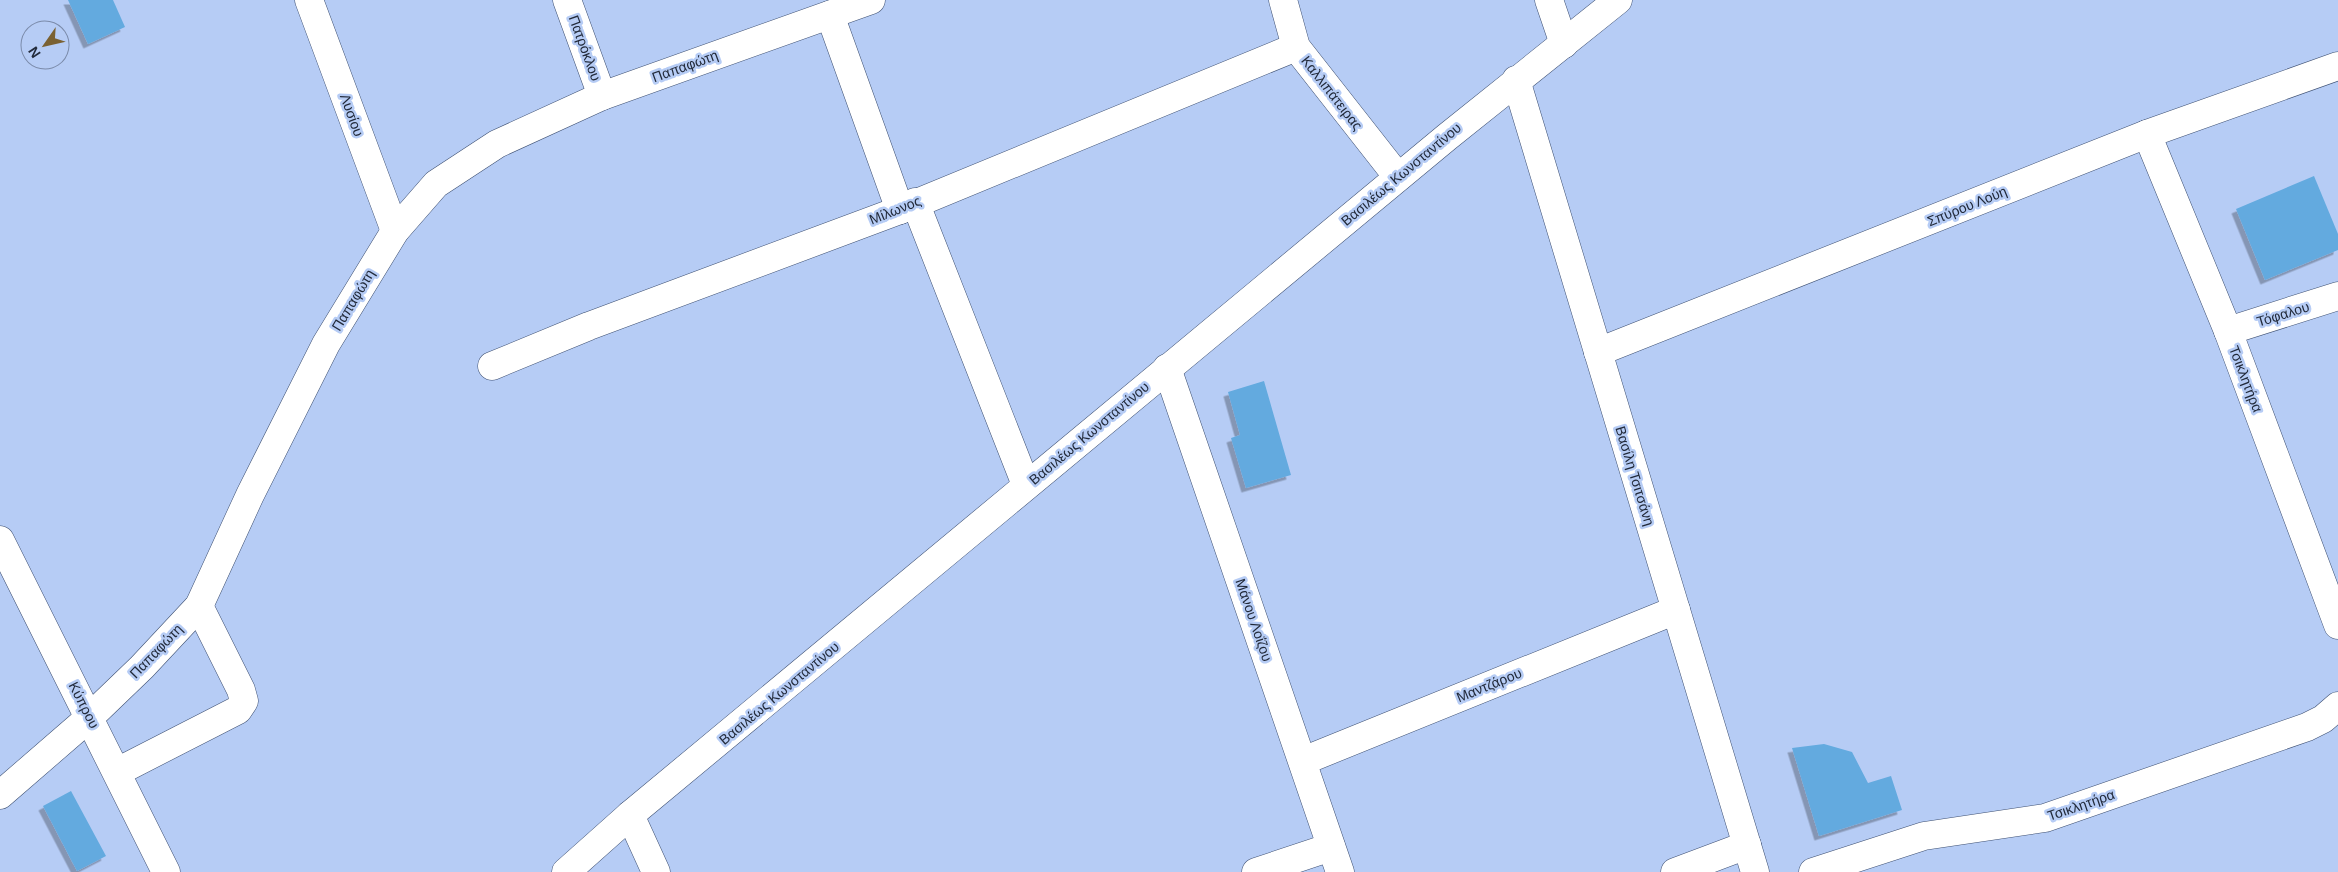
<svg xmlns="http://www.w3.org/2000/svg" width="2338" height="872" font-family="Arial,sans-serif">
<defs>
<filter id="shadow"><feDropShadow dx="-4.5" dy="4.5" stdDeviation="0" flood-color="#0004"/></filter>
</defs>
<rect width="100%" height="100%" fill="#b6ccf5"/>
<g fill="#63aadf" filter="url(#shadow)">
<path d="M68,0h45l12,27 -37,17z"/>
<path d="M2314,176l24,58v16l-73,30 -29,-71z"/>
<path d="M1264,381l27,94 -45,13 -15,-50 9,-3 -12,-43z"/>
<path d="M1824,744l28,8 16,31 23,-7 11,34 -83,26 -27,-88z"/>
<path d="M71,791l35,65 -29,15 -34,-65z"/>
</g>
<g fill="none" stroke-linecap="round" stroke-linejoin="round">
<defs>
<g id="minor">
<path d="M309,0l86,231"/>
<path d="M567,0l35,96"/>
<path d="M1283,0l13,47 102,130"/>
<path d="M1549,0l15,44"/>
<path d="M830,15l70,195"/>
<path d="M1516,80l239,792"/>
<path d="M2147,134l81,197 110,294"/>
<path d="M915,202l111,283"/>
<path d="M2228,331l110,-35"/>
<path d="M1598,352l549,-218 191,-68"/>
<path d="M492,366l97,-40 311,-116 396,-163"/>
<path d="M1167,368l173,504"/>
<path d="M0,540l166,332"/>
<path d="M1303,761l373,-151"/>
<path d="M117,772l121,-62 6,-9 -3,-11 -42,-84"/>
<path d="M0,795l90,-78 52,-50 57,-61 51,-111 76,-151 69,-113 41,-47 61,-40 105,-48 269,-96"/>
<path d="M630,815l26,57"/>
<path d="M1256,872l75,-25"/>
<path d="M1675,872l72,-27"/>
<path d="M1813,872l111,-36 121,-18 262,-91 16,-8 15,-13"/>
</g>
<path id="major" d="M566,872l64,-57 817,-678 171,-137"/>
</defs>
<use href="#minor" stroke="#3e5072" stroke-width="29"/>
<use href="#major" stroke="#3e5072" stroke-width="29"/>
<use href="#minor" stroke="#fff" stroke-width="28"/>
<use href="#major" stroke="#fff" stroke-width="28"/>
</g>
<g text-anchor="middle" stroke-width="5" stroke-linejoin="round" paint-order="stroke">
<g font-size="14" fill="#222a3a" stroke="#b6ccf5">
<text transform="translate(585 48) rotate(70)" y="5">Πατρόκλου</text>
<text transform="translate(685 66) rotate(-20)" y="5">Παπαφώτη</text>
<text transform="translate(1332 93) rotate(52)" y="5">Καλλιπάτειρας</text>
<text transform="translate(352 115) rotate(70)" y="5">Λυσίου</text>
<text transform="translate(1401 174) rotate(-40)" y="5">Βασιλέως Κωνσταντίνου</text>
<text transform="translate(1967 206) rotate(-22)" y="5">Σπύρου Λούη</text>
<text transform="translate(895 210) rotate(-22)" y="5">Μίλωνος</text>
<text transform="translate(353 300) rotate(-59)" y="5">Παπαφώτη</text>
<text transform="translate(2283 314) rotate(-17)" y="5">Τόφαλου</text>
<text transform="translate(2246 379) rotate(69)" y="5">Τσικλητήρα</text>
<text transform="translate(1089 433) rotate(-40)" y="5">Βασιλέως Κωνσταντίνου</text>
<text transform="translate(1635 476) rotate(73)" y="5">Βασίλη Τσιτσάνη</text>
<text transform="translate(1254 620) rotate(71)" y="5">Μάνου Λοΐζου</text>
<text transform="translate(156 651) rotate(-46)" y="5">Παπαφώτη</text>
<text transform="translate(1489 685) rotate(-22)" y="5">Μαντζάρου</text>
<text transform="translate(779 693) rotate(-40)" y="5">Βασιλέως Κωνσταντίνου</text>
<text transform="translate(84 705) rotate(63)" y="5">Κύπρου</text>
<text transform="translate(2081 805) rotate(-19)" y="5">Τσικλητήρα</text>
</g>
</g>
<g transform="translate(45 45) rotate(236)"><circle r="24" fill="#b6ccf5" stroke="#7b8baa"/>
<path d="M0-4L9 19L0 12L-9 19Z" fill="#7a6132"/>
<text y="-8" font-size="14" font-weight="bold" text-anchor="middle" fill="#222a3a">N</text>
</g>
</svg>
